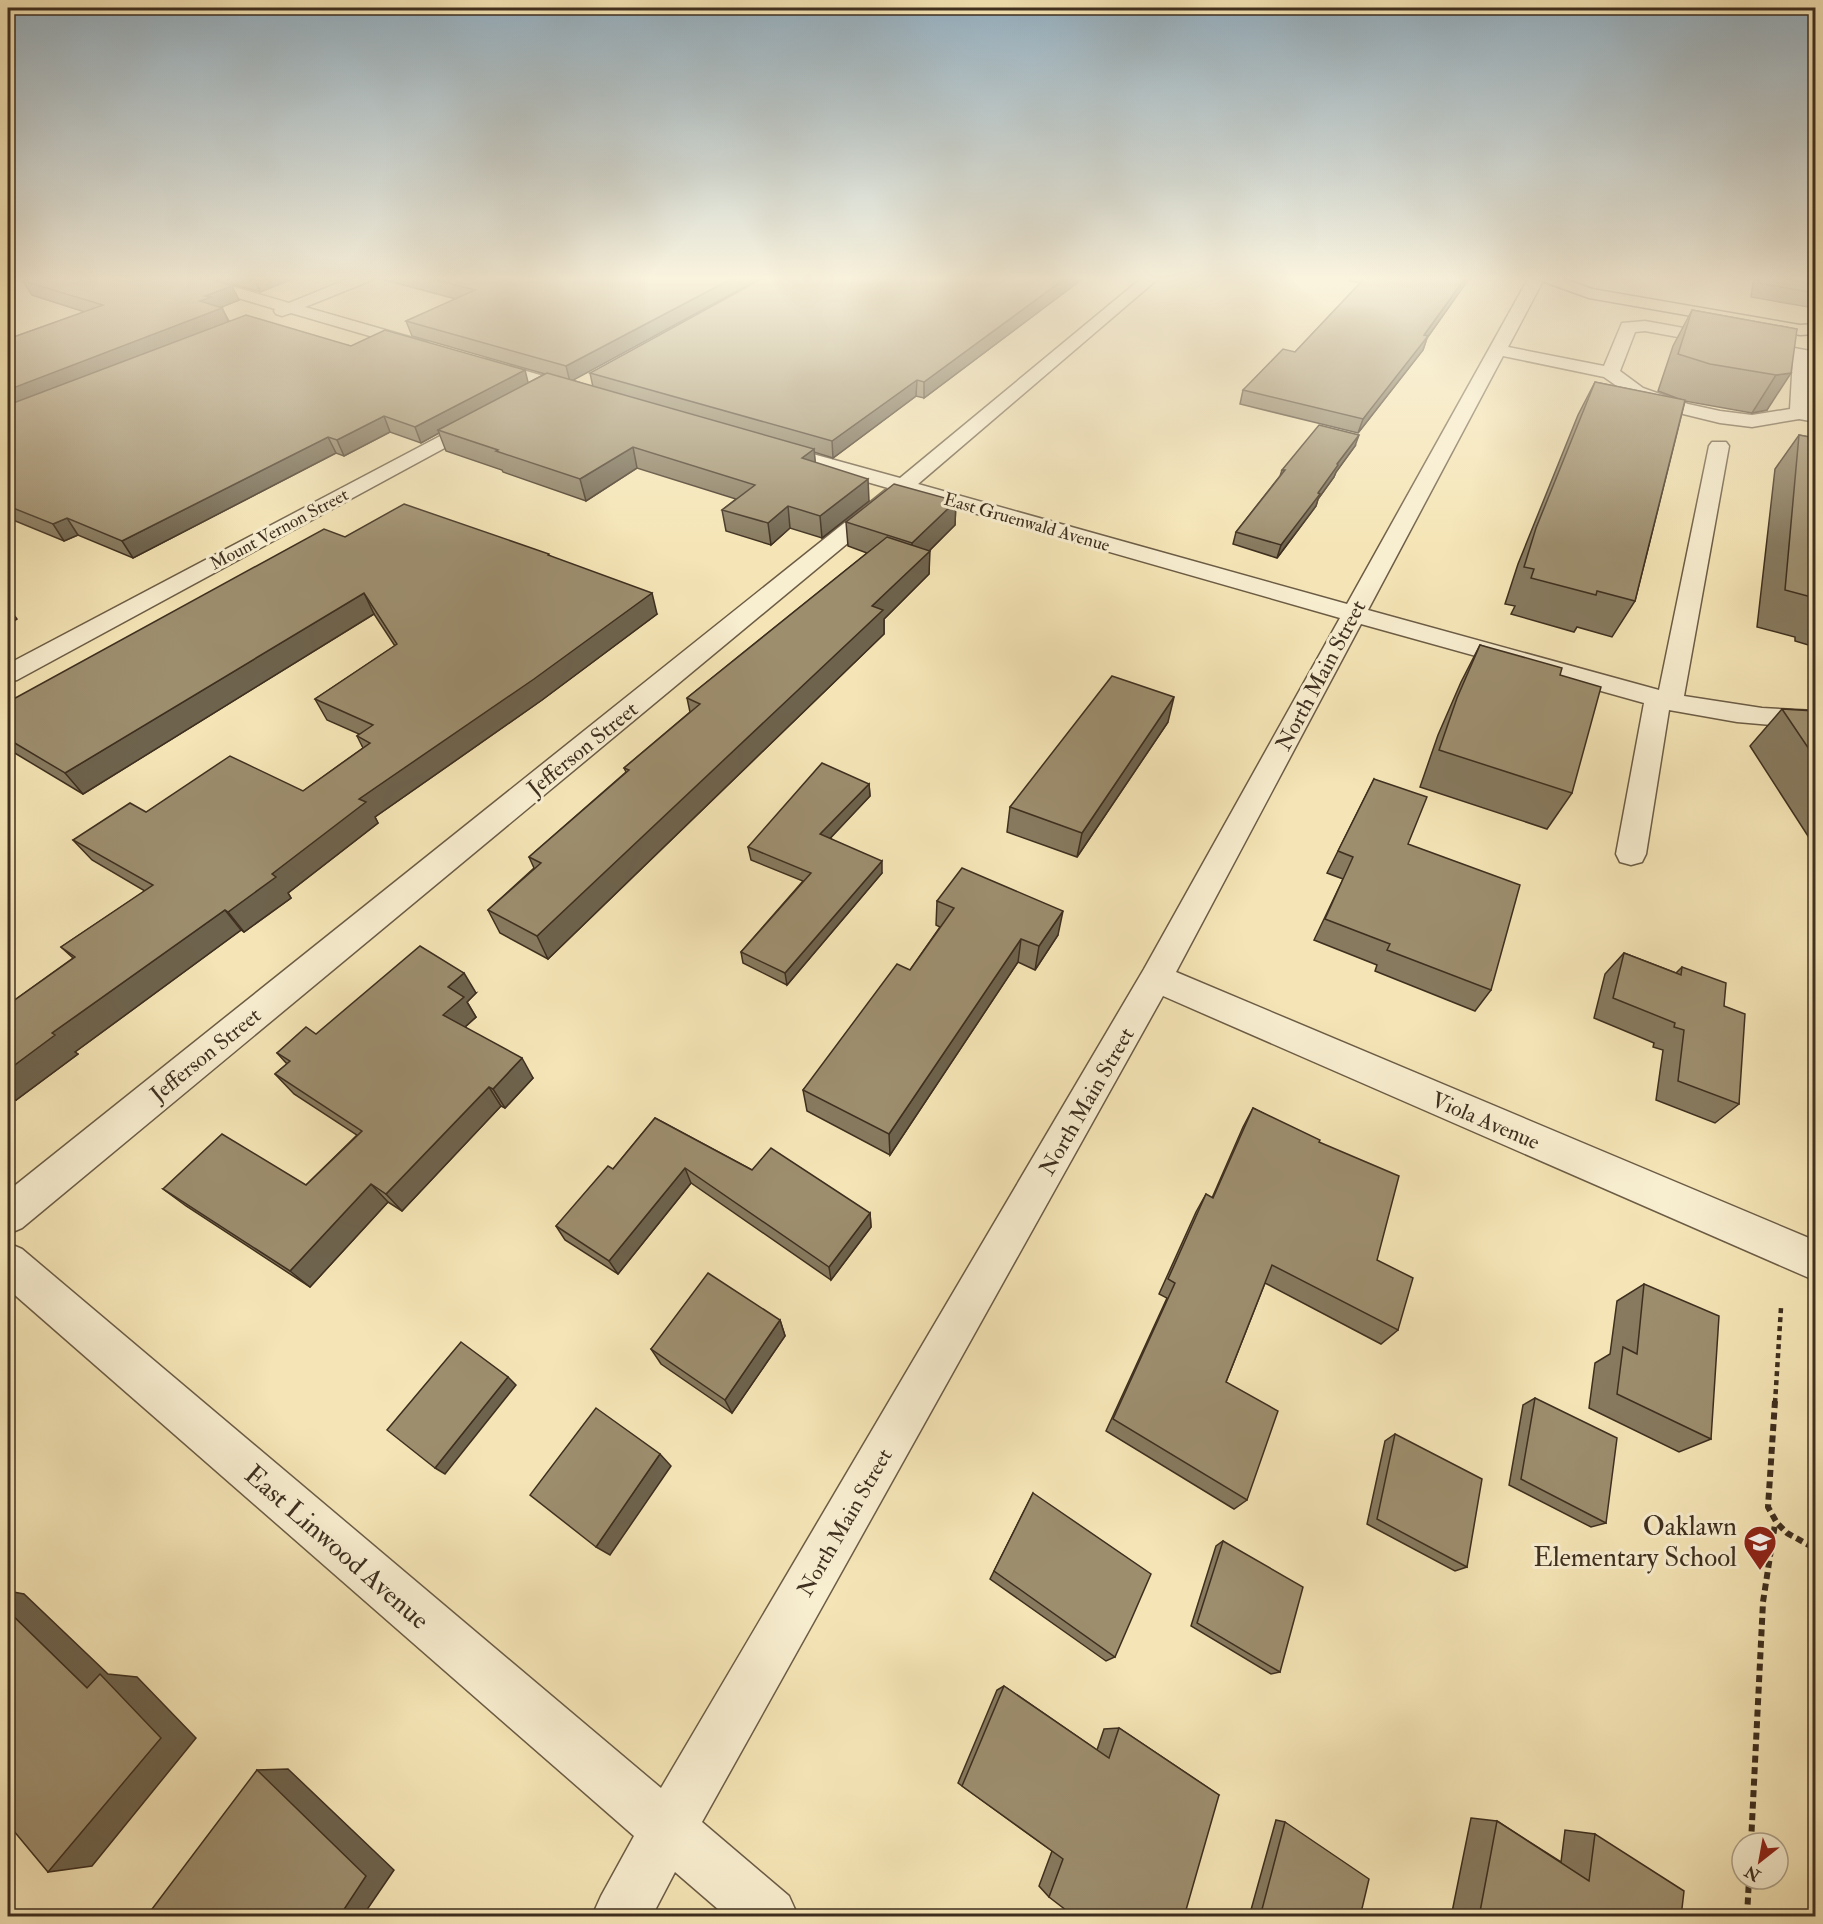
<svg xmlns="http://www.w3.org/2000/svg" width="1823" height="1924" font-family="'IM FELL Double Pica',serif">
<rect width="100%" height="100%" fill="#f5e5b6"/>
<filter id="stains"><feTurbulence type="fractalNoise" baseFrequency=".00333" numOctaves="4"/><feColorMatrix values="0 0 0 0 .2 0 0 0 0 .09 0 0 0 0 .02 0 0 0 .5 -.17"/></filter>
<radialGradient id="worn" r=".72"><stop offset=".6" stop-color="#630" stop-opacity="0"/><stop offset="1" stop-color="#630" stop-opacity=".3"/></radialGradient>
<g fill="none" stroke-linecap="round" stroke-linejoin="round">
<defs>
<g id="minor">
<path d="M175,277h25l89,26 64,-26h22l-3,3 -67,27 122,35 3,4 -3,4 -6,1 -130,-38 -9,3 -6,-2 -2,-3 1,-2 -97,-29z"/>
<path d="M1143,277h17l-242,207 429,120 182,-327h16l-37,70 96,19 18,-43 23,-2 171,31v10l-6,-1 -1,48 7,1v12l-17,-3 -47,8 -32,-4 -45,-11 -44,-16 -27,-19 -101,-21 -135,254 291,80 50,-244 3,-4h14l3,4 -45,250 78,12 54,3v18l-79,-7 -68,-12 -23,144 -4,8 -11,3 -11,-3 -4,-8 28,-151 -283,-79 -185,348 640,269v40l-653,-285 -461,826 87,74 9,20h-72l-51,-44 -23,44h-60l9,-20 33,-60 -626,-547v-46l14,6 639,539 483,-819 196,-351 -433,-124 -885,734 -14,6v-43l880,-703 -122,-35 -3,-4 3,-4h14l120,33zM1645,331l148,27 -3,51 -38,6 -32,-4 -32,-7 -45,-16 -23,-17 15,-39z"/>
<path d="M485,359l100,29 3,4 -3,4 -6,1 -100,-29 -3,-4 3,-4z"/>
<path d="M480,415l7,2 3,4 -3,4 -470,255 -9,2v-18z"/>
</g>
<path id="major" d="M1536,277h23l33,12 208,36 16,-1v10l-16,1 -211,-37 -50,-18z"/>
</defs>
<use href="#minor" stroke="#6c5c45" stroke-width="3"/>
<use href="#major" stroke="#3e2f1f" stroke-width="3"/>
<path stroke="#3e2f1f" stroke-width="4.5" stroke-dasharray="5 4" stroke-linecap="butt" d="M1775,1403l6,-95"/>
<g stroke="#3e2f1f" stroke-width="6" stroke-dasharray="7 4.5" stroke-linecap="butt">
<path d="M1775,1401l-7,106 9,16 10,10 29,16"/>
<path d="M1751,1843l12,-241 12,-78"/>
<path d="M1747,1916l2,-37"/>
</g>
<use href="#minor" fill="#f8eed0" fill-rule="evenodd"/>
<use href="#major" fill="#f5e5b6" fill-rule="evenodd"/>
</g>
<g fill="#877a5f" stroke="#3e2f1f" stroke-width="1.5">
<path d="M23,277h179l37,23 -19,7 2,1 7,13 122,25 177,37 17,-9 -133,-38 -6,-15 50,-22 -79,-21 -1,-1h387l-191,103 21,7 -3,-14 495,-96 -161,121 -8,-2 -83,62 -19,-6 1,10 54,39 -47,37 -32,-10 -19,17 -45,-14 -4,-21 14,-11 -99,-31 -51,33 -83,-29 -1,-2 -56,-19 -7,-18 -18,10 -31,-11 -46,24 -8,-3 -203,105 -55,-23 -14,6 -56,-23v-179l77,-27 -53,-17 -9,-14 6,-2z"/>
<path d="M208,277h90l-38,15z"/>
<path d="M1350,277h121l-8,10 -36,51 -4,12 -65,83 -118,-29 3,-14 52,-38 65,-69 -11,-2z"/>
<path d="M1754,277h61v31l-64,-11z"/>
<path d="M1692,310l105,19 -30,81 -15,3 -67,-12 -50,200 -23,36 -35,-10 -3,5 -63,-18 4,-8 -10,-2 13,-40 60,-149 17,-33 87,18 -24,-9 15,-45z"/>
<path d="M1799,435l16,3v209l-20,-6v-4l-38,-10 18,-158z"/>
<path d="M1355,446l-19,26 -2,5 -16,22 -2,7 -39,52 -44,-14 3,-12 44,-56 2,-6z"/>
<path d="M956,501l-1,24 -26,26v23l-45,45v15l-336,325 -48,-26 -12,-23 46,-42 -5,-11 97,-85 -2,-4 66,-56 -3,-14 180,-145 -19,-7 -2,-24z"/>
<path d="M345,537l205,19 107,58 -115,86 -167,117 3,6 -90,70 3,5 -47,34 -3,-2 -166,122 3,2 -62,46 -8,-5v-92l1,1 64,-46 -12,-11 84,-56 -53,-31 -19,-20 73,-28 157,-21 60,-43 -6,-12 2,-2 -32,-14 -12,-21 80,-53 -21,-32 -291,180 -75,-45v-47z"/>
<path d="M1480,645l80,30 12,118 -25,36 -127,-42 18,-52 23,-53z"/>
<path d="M1782,709l33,2v136l-65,-101z"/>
<path d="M1168,722l-91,135 -70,-25 3,-25z"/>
<path d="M1374,779l34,65 83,146 -16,21 -100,-40 2,-6 -63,-25 29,-61 -16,-6z"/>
<path d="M869,784l1,12 -40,42 52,35 -95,112 -44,-22 -2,-11 62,-71 -52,-21 -3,-13z"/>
<path d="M937,901l121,34 -23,35 -17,-8 -128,193 -83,-44 -4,-21 107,-120 30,-43 -4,-2z"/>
<path d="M1624,953l52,20 6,-6 42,39 15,98 -24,19 -59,-23 7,-50 -10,-3 1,-4 -60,-25 11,-44z"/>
<path d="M476,993l-9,9 9,15 -11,10 68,51 -28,30 -4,-2 -99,105 -14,-9 -78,85 -124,-81 -23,-17 143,-4 51,-50 -63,-41 -19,-20 12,-10 -10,-11 39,-19z"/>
<path d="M1253,1108l66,34 58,118 21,70 -17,14 -116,-61 -39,99 21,118 -13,9 -128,-78 61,-133 -8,-4 37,-82 10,-18 6,4 31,-71z"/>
<path d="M655,1118l97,52 118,43 1,14 -40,53 -140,-97 -73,91 -53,-34 -9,-14 57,-57z"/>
<path d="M1644,1284l67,155 -32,13 -90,-44 6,-45 15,-9 7,-53z"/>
<path d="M780,1320l5,16 -53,77 -71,-49 -10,-15z"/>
<path d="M1535,1398l71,125 -15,4 -82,-42 14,-80z"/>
<path d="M1395,1434l72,133 -12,4 -88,-47 18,-83z"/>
<path d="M1033,1493l82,164 -9,4 -116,-82z"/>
<path d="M1223,1541l57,131 -9,2 -80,-48 25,-80z"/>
<path d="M1004,1686l93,64 7,-21 15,-1 100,67 -170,102 -10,-11 13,-35 -94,-68 39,-93z"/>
<path d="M1471,1818l26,3 64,41 4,-32 30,4 86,83h-230z"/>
<path d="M1276,1820l9,2 75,95h-111z"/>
</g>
<g fill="#6e634d" stroke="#3e2f1f" stroke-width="1.5">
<path d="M254,277h44l-38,15z"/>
<path d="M735,277h28l-193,105 -4,-16z"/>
<path d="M1067,277h18l-161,121v-16z"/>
<path d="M1466,277h5l-8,10 -36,51 -4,12 -65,83 5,-14 61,-84z"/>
<path d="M232,286l7,14 -22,9 5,-1 7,15 -221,87v-20l192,-89 5,-5z"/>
<path d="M525,370l4,16 -91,44 1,3 -18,10 -6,-16z"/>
<path d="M1791,373l-24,37 -15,3 24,-38z"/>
<path d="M917,380l-1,16 -83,62 -1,-17z"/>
<path d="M384,416l6,16 -46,24 -7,-16z"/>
<path d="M1359,435l-4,11 -19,26 -2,5 -16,22 -2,7 -39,52 4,-13 56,-81z"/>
<path d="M328,437l8,16 -203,105 -11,-17z"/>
<path d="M633,447l4,21 -51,33 -6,-22z"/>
<path d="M814,449l2,21 -14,-12z"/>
<path d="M868,479l1,22 -47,37 -2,-22z"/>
<path d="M956,501l-1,24 -32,32 7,-6 -1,23 -45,45v15l-336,325 -11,-23 335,-330 40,-39v-24z"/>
<path d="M788,506l2,22 -19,17 -3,-22z"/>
<path d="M67,518l11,17 -14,6 -11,-17z"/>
<path d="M364,593l10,21 -291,180 -18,-21z"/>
<path d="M652,593l5,21 -115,86 -167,117 3,6 -90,70 3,5 -47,34 -16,-20 131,-113z"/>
<path d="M8,607l9,12 -9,6z"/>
<path d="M1174,697l-6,25 -91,135 5,-24z"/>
<path d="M869,784l1,12 -48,51 -2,-13z"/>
<path d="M882,861v12l-95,112 -2,-12z"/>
<path d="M225,910l16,20 -166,122 3,2 -62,46 -8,-5v-25l44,-37z"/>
<path d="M1063,911l-5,24 -23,35 4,-24z"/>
<path d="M1021,939l-3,23 -128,193 -1,-21z"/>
<path d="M464,973l12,20 -9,9 9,15 -20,18 -13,-20 5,-28z"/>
<path d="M522,1058l11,20 -28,30 -12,-19z"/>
<path d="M489,1087l12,19 -99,105 -16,-17z"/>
<path d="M685,1168l6,15 -73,91 -9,-13z"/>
<path d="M371,1184l17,18 -78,85 -20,-16z"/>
<path d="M870,1213l1,14 -40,53 -2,-13z"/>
<path d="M780,1320l5,16 -53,77 -7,-13z"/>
<path d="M508,1377l8,8 -71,89 -10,-6z"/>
<path d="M660,1454l11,12 -61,89 -14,-8z"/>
<path d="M8,1591l16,3 84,80 29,3 59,61 -104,128 -44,6 39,-184 -79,-77z"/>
<path d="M288,1769l106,101 -32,47h-23l-82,-147z"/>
</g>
<g fill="#9d8e6e" stroke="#3e2f1f" stroke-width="1.5">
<path d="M35,277h167l30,9 -27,10 6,1 -11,4 22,7 -214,82v-51l95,-34 -80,-24z"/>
<path d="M424,277h311l-169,89 -160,-45 69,-31z"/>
<path d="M765,277h302l-143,105 -7,-2 -85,61 -242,-68z"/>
<path d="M1366,277h100l-42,58 4,1 -65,83 -120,-29 40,-41 12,3z"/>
<path d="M1759,277h56v16l-57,-10z"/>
<path d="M1692,310l105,19 -6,44 -15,2 -66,-11 -32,-10z"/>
<path d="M246,315l105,31 34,-16 140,40 -110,57 -31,-11 -47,24 -9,-3 -206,104 -55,-23 -14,6 -45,-18v-78h2l-2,-1v-22z"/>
<path d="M547,373l267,76 -12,9 66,21 -48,37 -32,-10 -20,17 -46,-13 33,-25 -122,-38 -53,32 -84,-28 2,-1 -60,-20z"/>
<path d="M1595,382l90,18 -50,201 -38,-10 -1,4 -65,-17 3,-9 -10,-2 12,-39z"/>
<path d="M1319,425l40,10 -22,29 1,1 -20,28 2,1 -39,51 -45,-13 49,-62h-3z"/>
<path d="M1799,435l16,3v160l-30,-8z"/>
<path d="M894,484l62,17 -44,42 -66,-21z"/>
<path d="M404,504l145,50 -1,1 104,38 -118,86 -175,120 7,3 -94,72 4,3 -48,35 -3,-2 -173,123 3,2 -47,35v-67l1,1 66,-47 -14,-10 92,-62 -80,-45 57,-37 16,9 84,-56 73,35 67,-48 -13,-7 16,-11 -58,-26 82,-55 -33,-51 -299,180 -57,-34v-37l316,-173 21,8z"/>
<path d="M887,537l43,14 -58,55 11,4 -346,326 -49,-26 53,-47 -12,-6 100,-87 -5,-2 76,-64 -13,-6z"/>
<path d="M1480,645l82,23 -2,7 41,12 -29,106 -133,-43 18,-52z"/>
<path d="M1112,676l62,21 -92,136 -72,-26z"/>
<path d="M1782,709l33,2v47z"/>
<path d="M822,763l47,21 -49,50 62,27 -97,112 -44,-21 70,-79 -63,-26z"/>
<path d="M1374,779l53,18 -19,47 112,41 -29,105 -104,-40 3,-6 -65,-25 28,-62 -15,-6z"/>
<path d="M962,868l101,43 -24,35 -18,-7 -132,195 -86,-44 94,-126 13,6 44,-62 -17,-7z"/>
<path d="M420,946l44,27 -16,14 16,10 -21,18 79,43 -29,31 -4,-2 -103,107 -15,-10 -81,87 -127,-82 59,-55 84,51 56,-54 -87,-57 15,-13 -13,-8 29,-26 10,7z"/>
<path d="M1624,953l57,22 1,-8 44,16 -2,23 21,8 -6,90 -61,-23 6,-51 -10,-3 1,-4 -62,-25z"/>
<path d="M1253,1108l67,32 -1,2 80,34 -22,84 36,18 -15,52 -126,-65 -46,117 52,29 -31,89 -134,-81 62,-136 -7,-4 38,-85 7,4z"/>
<path d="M655,1118l97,52 19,-22 99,65 -41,54 -144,-99 -76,93 -53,-35 52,-60 5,3z"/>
<path d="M708,1273l72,47 -55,80 -74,-51z"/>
<path d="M1644,1284l75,32 -8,123 -94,-45 6,-47 14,7z"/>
<path d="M461,1342l47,35 -73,91 -48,-38z"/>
<path d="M1535,1398l82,40 -11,85 -85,-44z"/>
<path d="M596,1408l64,46 -64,93 -66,-52z"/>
<path d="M1395,1434l87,45 -15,88 -90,-48z"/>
<path d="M1033,1493l118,81 -36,83 -121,-86z"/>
<path d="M1223,1541l80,46 -23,85 -83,-49z"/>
<path d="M8,1611l79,77 13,-14 61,64 -113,134 -40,-48z"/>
<path d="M1004,1686l105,72 10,-30 100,67 -35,122h-109l-26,-20 14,-38 -101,-73z"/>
<path d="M257,1770l109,106 -27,41h-193z"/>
<path d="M1497,1821l92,60 6,-47 89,57 -3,26h-202z"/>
<path d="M1285,1822l84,57 -9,38h-100z"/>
</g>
<linearGradient id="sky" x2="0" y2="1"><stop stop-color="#94afc0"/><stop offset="0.51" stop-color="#faf3de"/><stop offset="1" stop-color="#faf3de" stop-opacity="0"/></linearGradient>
<rect width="1823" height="546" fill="url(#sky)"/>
<defs>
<symbol id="school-pin" viewBox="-11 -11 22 30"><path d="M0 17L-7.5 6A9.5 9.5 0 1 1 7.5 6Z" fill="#8f2418" stroke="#f8eed0"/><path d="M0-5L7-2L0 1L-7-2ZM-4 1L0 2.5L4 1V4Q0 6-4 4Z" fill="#fff"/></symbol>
</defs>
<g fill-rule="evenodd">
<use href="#school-pin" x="1741" y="1523" width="38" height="52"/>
</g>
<g text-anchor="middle" stroke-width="6" stroke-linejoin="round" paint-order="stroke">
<g font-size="18" fill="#3e2f1f" stroke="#f8eed0">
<text transform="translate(1027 522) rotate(16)" y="6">East Gruenwald Avenue</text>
<text transform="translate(279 529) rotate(-28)" y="6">Mount Vernon Street</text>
</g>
<g font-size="22" fill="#3e2f1f" stroke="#f8eed0">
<text transform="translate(1320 675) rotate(-62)" y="8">North Main Street</text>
<text transform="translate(582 748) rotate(-39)" y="8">Jefferson Street</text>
<text transform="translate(205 1054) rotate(-39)" y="8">Jefferson Street</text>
<text transform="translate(1086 1101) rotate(-60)" y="8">North Main Street</text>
<text transform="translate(1486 1120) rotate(23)" y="8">Viola Avenue</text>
<text transform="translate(844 1522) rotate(-60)" y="8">North Main Street</text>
</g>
<g font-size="27" fill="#3e2f1f" stroke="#f8eed0" text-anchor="end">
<text x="1737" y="1535">Oaklawn<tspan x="1737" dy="31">Elementary School</tspan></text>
</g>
<g font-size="27" fill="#3e2f1f" stroke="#f8eed0">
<text transform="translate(337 1547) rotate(41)" y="9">East Linwood Avenue</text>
</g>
</g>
<rect width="1823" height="1924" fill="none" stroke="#f5e5b6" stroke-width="30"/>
<rect x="9" y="9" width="1805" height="1906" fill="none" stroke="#3e2f1f" stroke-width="3"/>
<rect x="15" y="15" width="1793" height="1894" fill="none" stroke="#3e2f1f" stroke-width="1.5"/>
<g transform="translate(1760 1861) rotate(211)"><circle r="28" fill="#f8eed0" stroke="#aea289" stroke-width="1.5"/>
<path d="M0-4.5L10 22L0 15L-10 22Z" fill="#8f2418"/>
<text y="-9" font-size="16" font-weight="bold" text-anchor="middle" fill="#3e2f1f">N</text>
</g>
<rect width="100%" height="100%" filter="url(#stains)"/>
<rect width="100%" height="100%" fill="url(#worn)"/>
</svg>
